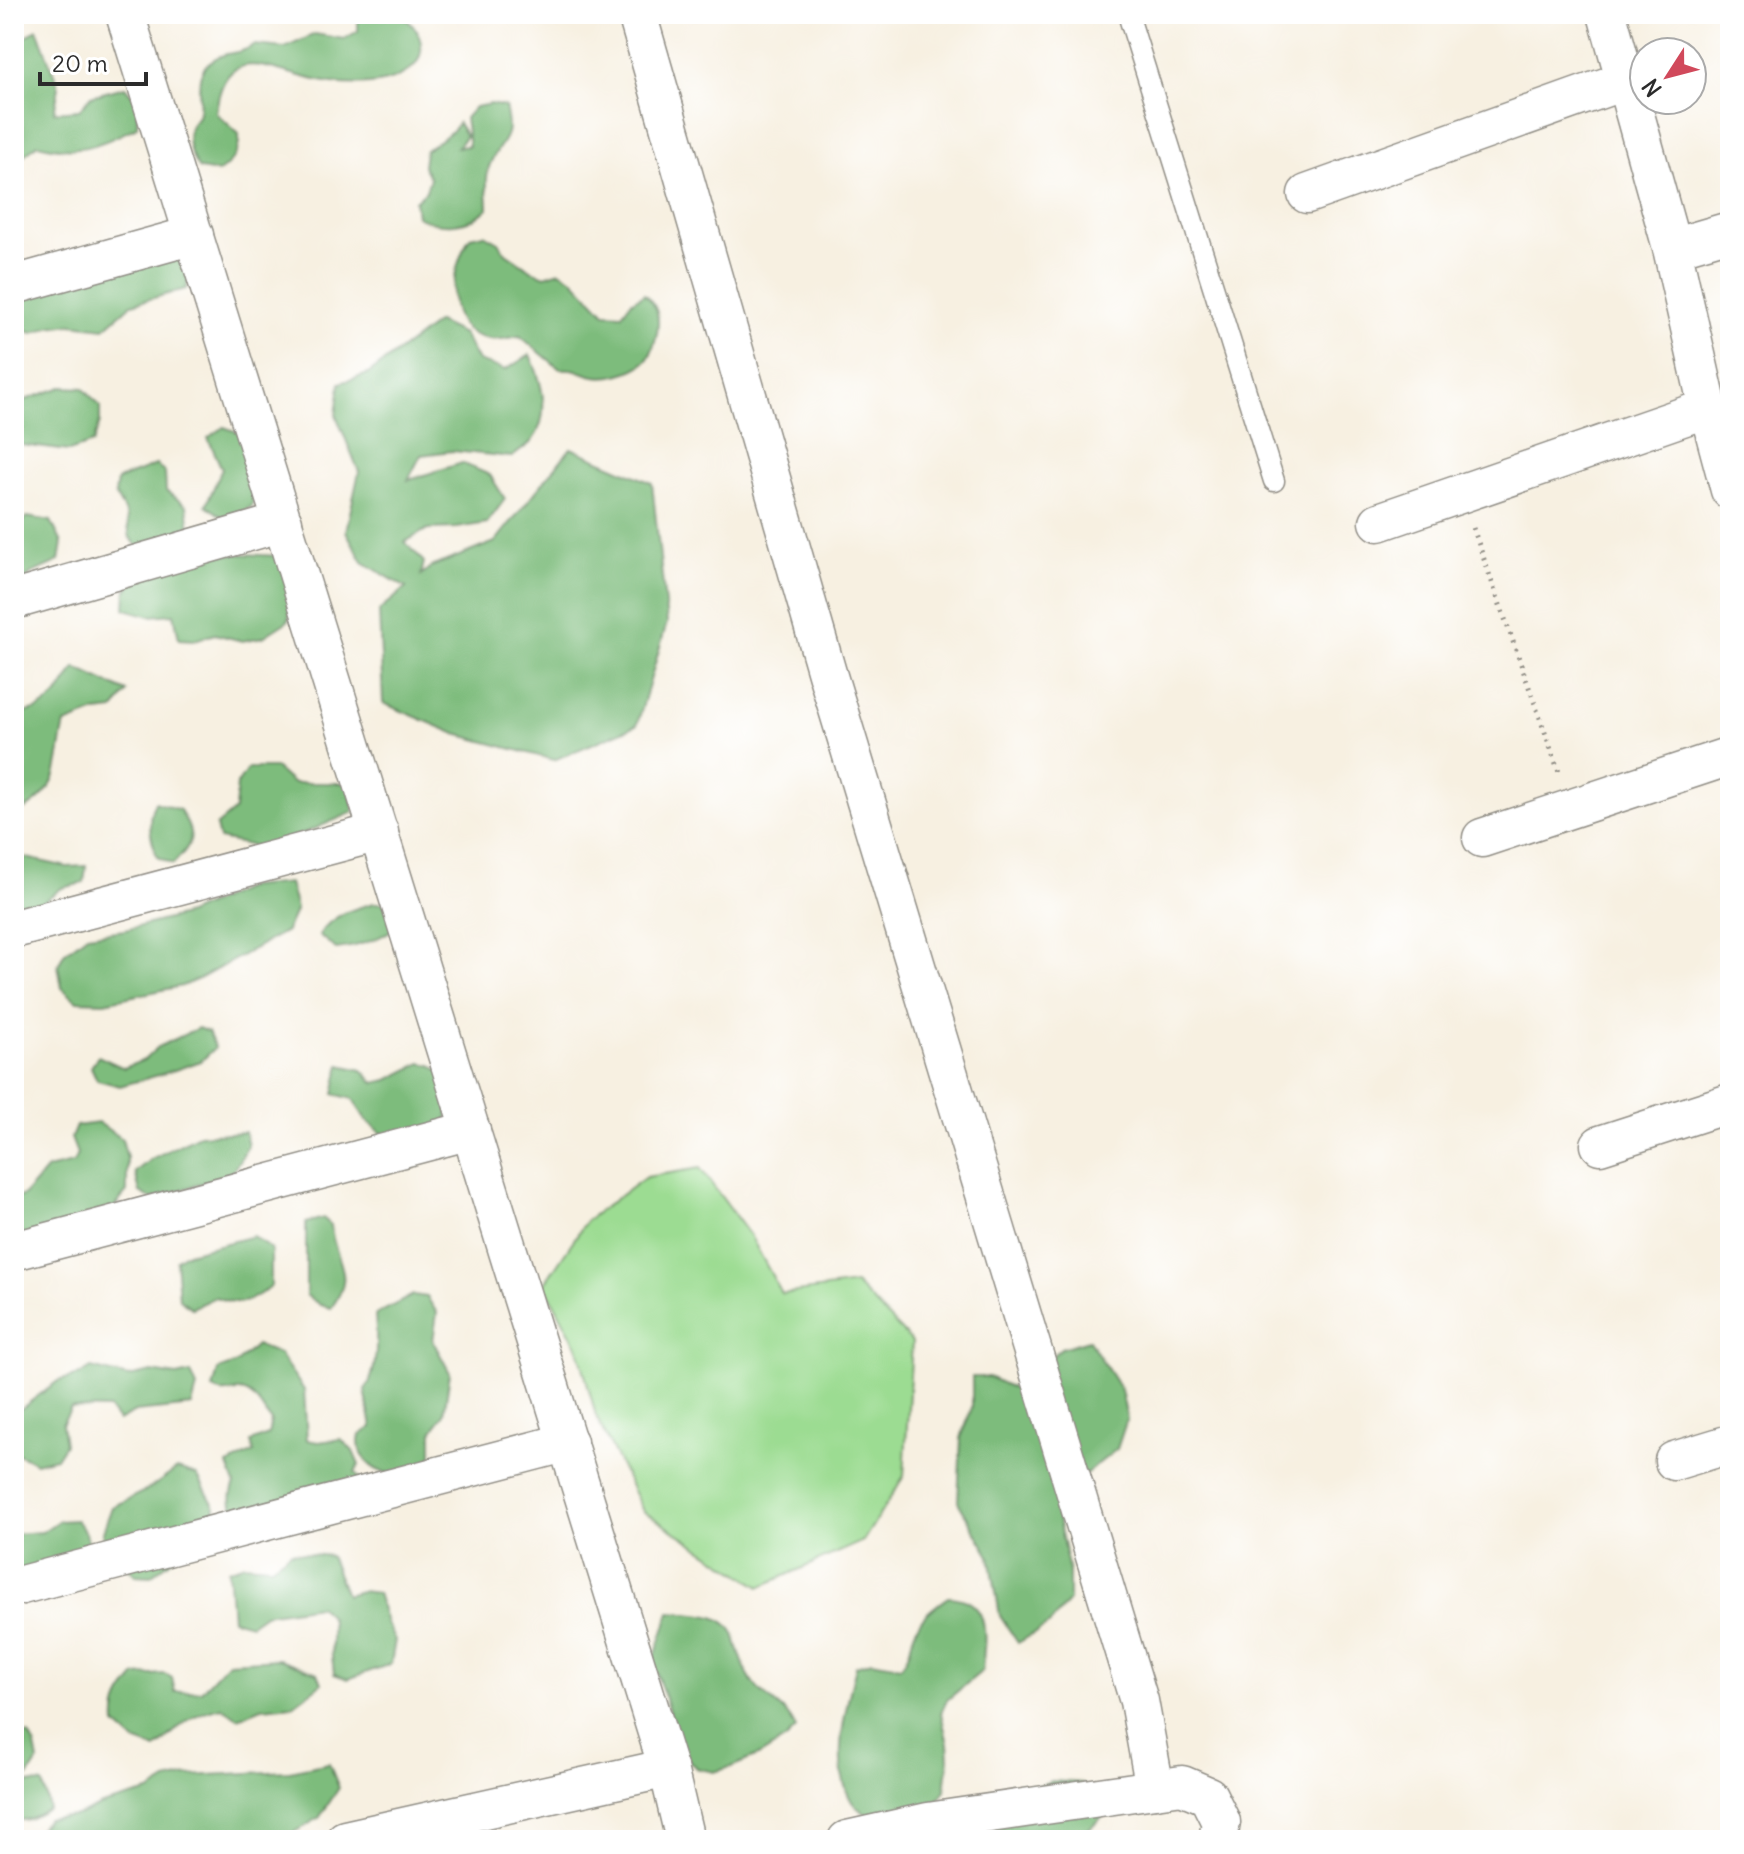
<svg xmlns="http://www.w3.org/2000/svg" width="1744" height="1854" font-family="Delius,sans-serif">
<rect width="100%" height="100%" fill="#fff"/>
<filter id="ink" filterUnits="userSpaceOnUse"><feTurbulence type="fractalNoise" baseFrequency=".0125" numOctaves="2"/><feDisplacementMap in="SourceGraphic" scale="16" xChannelSelector="R" yChannelSelector="G"/><feConvolveMatrix kernelMatrix="1 2 1 2 8 2 1 2 1" color-interpolation-filters="sRGB"/></filter>
<filter id="wash" filterUnits="userSpaceOnUse"><feTurbulence type="fractalNoise" baseFrequency=".006" numOctaves="4" result="noise"/><feDisplacementMap in="SourceGraphic" scale="32" xChannelSelector="R" yChannelSelector="G"/><feGaussianBlur stdDeviation="1.8" result="paint"/><feColorMatrix in="noise" values="0 0 0 0 0 0 0 0 0 0 0 0 0 0 0 0 0 1.4 0 .05"/><feComposite in="paint" operator="in"/></filter>
<g filter="url(#wash)">
<rect width="100%" height="100%" fill="#f7f0e1"/>
<path fill="#9cdc92" stroke="#64845e" stroke-width="2" d="M700,1168l51,69 31,57 73,-10 57,58 -8,134 -41,65 -103,46 -117,-76 -47,-95 -18,-68 -34,-64 43,-64 59,-43z"/>
<g fill="#7dbc7c" stroke="#547454" stroke-width="2">
<path d="M358,14c11,0 27,-3 37,0 22,6 36,35 18,53 -26,24 -75,19 -106,11 -44,-11 -84,-34 -91,35l23,21c1,18 -5,27 -20,38l-20,-3c-8,-11 -14,-29 -9,-42 2,-4 6,-7 8,-11 6,-20 -8,-43 16,-57 14,-9 24,-3 40,-14l31,3 30,-14 29,5 14,-8z"/>
<path d="M37,29l22,58 -5,25 25,-2 12,-14 34,-9 13,15 -1,25c-39,18 -55,28 -99,17l-24,19v-73l3,-3 2,-45z"/>
<path d="M491,104l14,3c8,34 -2,29 -14,55 -7,14 -3,31 -3,46 -18,19 -49,21 -71,8l-2,-15 11,-10 4,-13 -7,-12 2,-15c12,-11 24,-14 33,-28l8,13 -9,11 12,-1 -4,-28 10,-11z"/>
<path d="M484,234l14,8 8,11 25,17 14,6 15,-5 13,8 32,34 17,1 9,-12 13,-8c13,11 16,21 13,39 -2,9 -5,23 -12,29 -12,11 -39,18 -55,13 -14,-4 -13,-7 -30,-6l-40,-33c-9,1 -21,5 -31,3 -51,-7 -38,-71 -19,-102z"/>
<path d="M148,253l46,7 -8,29 -54,15 -28,24 -32,-4 -23,3 -16,6 -19,-5v-35z"/>
<path d="M438,322l25,12 15,27 27,9 25,-15c12,26 22,60 2,86 -5,6 -14,11 -20,16l-60,-6 -31,4 -13,25 54,-17 28,12 15,24 -18,24 -30,5 -29,1 -23,13 19,20 -3,13 10,-8 64,-25 76,-94 81,35 15,140 -30,102 -83,35 -98,-26 -73,-31 -4,-92 27,-23 -43,-26 -17,-31 13,-59 -23,-57 4,-32 28,-9z"/>
<path d="M62,387l21,1 17,18v16l-7,21 -24,8 -55,-7v-40z"/>
<path d="M224,427l19,7 14,47 -5,25 -24,15 -22,-16 16,-36 -14,-31z"/>
<path d="M156,465l9,8 1,18 21,15 3,22 -45,26 -15,-16 -4,-24 -11,-19 2,-15z"/>
<path d="M27,517l24,4 11,22 -3,18 -27,12 -18,18v-59z"/>
<path d="M242,554l38,2 14,39 -6,26 -25,16 -21,4 -27,-7 -20,6 -16,-1 -5,-25 -24,2 -25,-7 1,-18 12,-13 74,-23z"/>
<path d="M75,668l52,24 -13,18 -18,2 -31,12c-4,14 -7,47 -12,57 -6,13 -25,31 -39,31v-100c30,4 48,-20 61,-44z"/>
<path d="M248,768h27l17,15h56l6,29 -66,28 -30,7 -39,-8 -3,-13 19,-16 2,-26z"/>
<path d="M155,802l25,8c15,27 15,31 -7,54l-16,-7c-6,-19 -11,-37 -2,-55z"/>
<path d="M22,857l45,10 19,-1 -2,17 -22,5 -48,34v-61z"/>
<path d="M289,883l7,26 -10,22 -85,47 -19,8 -78,16 -27,-1 -15,-13 -4,-23 6,-12 23,-18 38,-5 63,-16 60,-27z"/>
<path d="M374,903h10l9,26c-17,12 -37,18 -57,20l-17,-14c12,-20 34,-26 55,-32z"/>
<path d="M198,1028l10,4 7,16 -14,13 -35,12 -46,13 -23,-6 -6,-13 7,-11 26,12 20,-8 14,-13z"/>
<path d="M421,1063l10,2 20,15 -4,44 -62,12 -19,-16 -13,-21 -19,-5 6,-29 22,5 12,13 14,-3z"/>
<path d="M99,1123l23,16 5,19v34l-16,19 -97,34v-46l10,-4 23,-26 26,-6 4,-9 -6,-16 5,-12z"/>
<path d="M245,1132l3,14 -17,28 -79,25 -12,-7 -5,-20 16,-13 48,-24z"/>
<path d="M323,1218l8,7c2,36 27,47 0,83l-11,-3 -14,-10v-72z"/>
<path d="M253,1236l18,13v37c-22,17 -29,21 -56,11l-23,11 -13,-9 -3,-39 8,-6z"/>
<path d="M413,1295l14,2 10,16 -4,28 17,32 -6,41 -12,18v25l-15,15c-10,0 -26,3 -35,0 -16,-6 -26,-22 -22,-37l12,-8 -7,-37c13,-18 12,-53 10,-75z"/>
<path d="M1089,1340l32,50 6,29 -10,30 -48,38 -12,27 12,57v30l-19,23 -32,19 -18,-27 -10,-60 -32,-54 3,-64 11,-31v-30h17l25,12 47,-41z"/>
<path d="M256,1345l23,9 25,36 3,50 11,2 23,-3 12,12 6,14 -4,8 15,16c-11,12 -33,35 -49,39 -7,2 -18,0 -25,0 -26,0 -79,-4 -61,-44l-7,-19 26,-13 -3,-10 17,-7 3,-14c-9,-11 -17,-31 -33,-30 -11,0 -15,4 -25,-2l5,-19 19,-7z"/>
<path d="M91,1368l37,9 24,-5 25,4 14,-3 6,14 -5,19 -57,6 -17,9 -9,-12 -38,-1 -9,16 3,20 -9,14 -20,5 -22,-11v-38l44,-33 22,-6z"/>
<path d="M177,1469l20,6 18,32 -3,21 -61,48 -16,-1 -25,-27 -8,-14 10,-27 37,-18z"/>
<path d="M76,1520l9,12 6,17 -77,55v-70l28,-2 16,-11z"/>
<path d="M291,1552l39,4 16,39 15,-4 16,2 9,30 9,17 -4,24 -43,15 -14,-5c-1,-11 -3,-23 -3,-34 0,-18 4,-22 -13,-34l-54,8 -14,10 -18,-5 -4,-49 16,-6 27,2z"/>
<path d="M948,1597c45,1 37,42 34,74l-35,29 -6,13 7,31 1,15 -4,31 -9,13 -59,17c-9,-5 -20,-10 -25,-18 -23,-38 -5,-97 4,-136l15,-5 30,5c9,-11 9,-17 12,-30 6,-19 20,-28 35,-39z"/>
<path d="M670,1612c21,2 57,-1 65,25 5,16 9,33 19,47 13,18 32,21 42,45l-10,10 -26,16 -29,12 -17,5 -18,-4 -13,-14 -30,-92z"/>
<path d="M279,1659l39,14 4,10 -29,22 -31,3 -24,10 -16,-11c-32,6 -44,21 -66,42l-22,-8 -18,-16c-2,-22 6,-33 20,-49l29,-2 7,4 3,14 26,-1 27,-29z"/>
<path d="M16,1732l13,3 6,11 3,15 -10,16 -14,-3z"/>
<path d="M329,1763l10,25 -20,30 -39,22 -66,-2 -3,2h-181l17,-21 30,-3 25,-11 47,-13 18,-11 21,-5 101,-5z"/>
<path d="M1052,1781l30,2 20,19v15l-26,23h-78l-9,-26 32,-22z"/>
<path d="M20,1782l23,2 6,25 -20,10 -15,2v-34z"/>
</g>
</g>
<g filter="url(#ink)">
<g fill="none" stroke-linecap="round" stroke-linejoin="round">
<defs>
<path id="lane" d="M1128,14l146,467"/>
<g id="street">
<path d="M125,14l543,1754 17,72"/>
<path d="M637,14l190,659 312,1028 16,88"/>
<path d="M1607,14l65,234 36,160 22,82"/>
<path d="M1307,194l319,-114"/>
<path d="M1672,248l58,-17"/>
<path d="M14,285l180,-50"/>
<path d="M1379,522l329,-114"/>
<path d="M14,600l269,-78"/>
<path d="M1482,838l248,-82"/>
<path d="M14,929l365,-97"/>
<path d="M1600,1145l130,-42"/>
<path d="M14,1251l457,-121"/>
<path d="M1674,1461l56,-17"/>
<path d="M14,1587l554,-145"/>
<path d="M345,1840l323,-72"/>
<path d="M847,1840l81,-18 254,-37 26,11 13,26 -3,18"/>
</g>
</defs>
<use href="#lane" stroke="#918e86" stroke-width="23"/>
<use href="#street" stroke="#918e86" stroke-width="41"/>
<path stroke="#918e86" stroke-width="5" stroke-dasharray="2 6" stroke-linecap="butt" d="M1473,528l87,247"/>
<use href="#lane" stroke="#fff" stroke-width="20"/>
<use href="#street" stroke="#fff" stroke-width="38"/>
</g>
</g>
<rect width="1744" height="1854" fill="none" stroke="#fff" stroke-width="48"/>
<g transform="translate(1668 76) rotate(234)"><circle r="38" fill="#ffffff" stroke="#aaaaaa" stroke-width="2"/>
<path d="M0-6L14 30L0 20L-14 30Z" fill="#d1495b"/>
<text y="-12" font-size="22" font-weight="bold" text-anchor="middle" fill="#2b2b2b">N</text>
</g>
<path d="M40 72v12h106v-12" fill="none" stroke="#2b2b2b" stroke-width="4"/>
<text x="52" y="72" font-size="24" fill="#2b2b2b" stroke="#ffffff" stroke-width="6" paint-order="stroke">20 m</text>
</svg>
